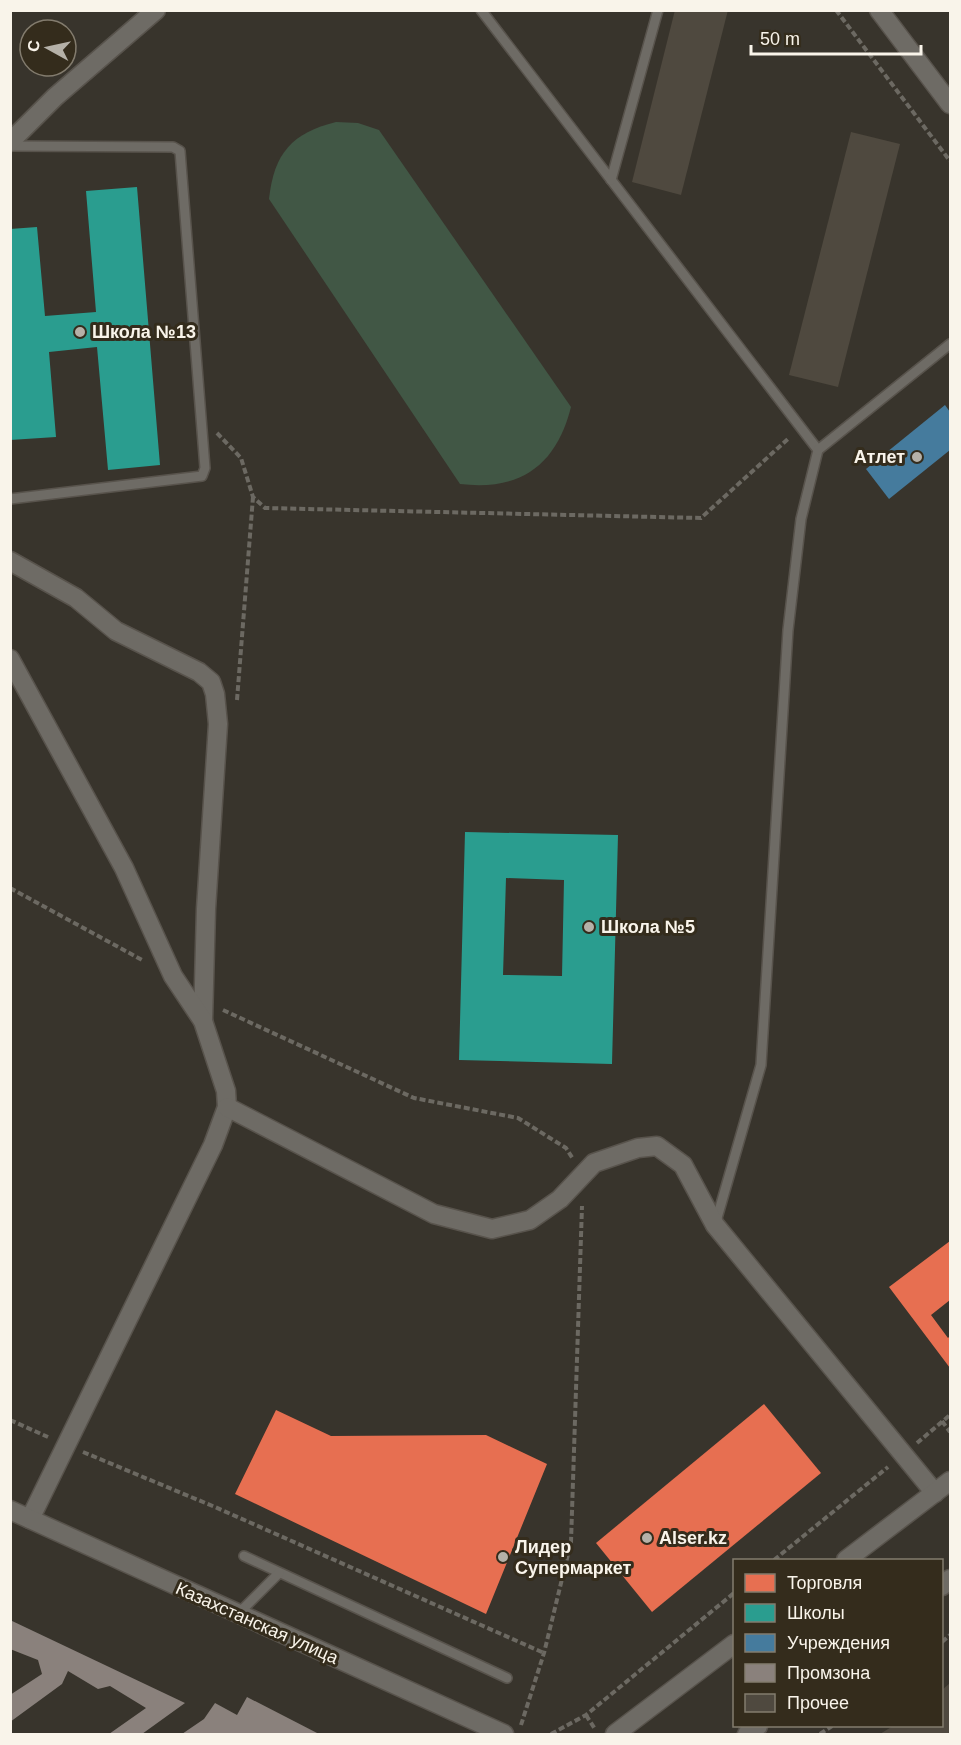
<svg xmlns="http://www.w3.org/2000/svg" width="961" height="1745" font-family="Arial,sans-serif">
<rect width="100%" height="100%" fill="#38342c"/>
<path fill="#415745" d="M336,122l22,1 21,7 192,277c-15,59 -51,84 -111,77l-191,-285c5,-46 23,-66 67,-77z"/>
<g fill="#e76f51">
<path d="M950,1241v59l-19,15 17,23 2,-2v32l-61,-81z"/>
<path d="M764,1404l57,69 -169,139 -56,-69z"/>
<path d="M276,1410l55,26 155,-1 61,29 -61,150 -251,-120z"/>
</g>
<g fill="#2a9d8f" fill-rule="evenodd">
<path d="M137,187l23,278 -52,5 -11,-123 -48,5 7,85 -46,3v-211l27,-2 8,89 51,-4 -10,-121z"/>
<path d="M465,832l153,3 -6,229 -153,-4zM506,878l58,2 -2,96 -59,-1z"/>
</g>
<path fill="#457b9d" d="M945,405l5,7v38l-61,49 -23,-30z"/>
<g fill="#8a817c">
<path d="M10,1620l175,83 -43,31h-33l37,-26 -36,-22 -12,3 -30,-18 -6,13 -52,38v-27l32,-21 -4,-14 -28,-11z"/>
<path d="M247,1697l72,37h-137l22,-15 11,-16 22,12z"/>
</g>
<g fill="#4f493f">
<path d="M675,10h53l-47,185 -49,-13z"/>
<path d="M851,132l49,12 -62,243 -49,-12z"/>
<path d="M950,1683v51h-70l13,-8h49v-36z"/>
</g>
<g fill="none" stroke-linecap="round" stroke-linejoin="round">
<defs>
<g id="service">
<path d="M481,10l337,440 -17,69 -13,111 -27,435 -46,160"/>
<path d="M10,146l163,1 7,4 25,317 -3,8 -192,23"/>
<path d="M611,180l47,-170"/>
<path d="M818,450l132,-106"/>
<path d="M244,1556l263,122"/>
<path d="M238,1614l41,-41"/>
</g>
<g id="minor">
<path d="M879,10l71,94"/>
<path d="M10,142l45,-45 101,-87"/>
<path d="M10,561l66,37 40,33 83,41 12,10 4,12 3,30 -12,185 -3,112"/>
<path d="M10,659l114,209 49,108 30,45 23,70 1,16 -14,38 -183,374"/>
<path d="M227,1107l207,107 58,15 38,-9 30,-21 34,-36 44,-15 19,-2 26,19 32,60 220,268"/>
<path d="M10,1510l494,224"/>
<path d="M846,1560l104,-79"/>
<path d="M942,1586l8,-7"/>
<path d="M615,1734l119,-90"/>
<path d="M747,1734l11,-8"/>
</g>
</defs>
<use href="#service" stroke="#58534c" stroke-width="12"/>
<use href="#minor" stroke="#58534c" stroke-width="21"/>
<g stroke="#6c6962" stroke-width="4" stroke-dasharray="6 3" stroke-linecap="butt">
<path d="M836,10l114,151"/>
<path d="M217,433l24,25 12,39 12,11 436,10 88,-80"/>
<path d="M237,700l16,-203"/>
<path d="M10,888l134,73"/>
<path d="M223,1010l191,88 104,20 48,30 7,11"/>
<path d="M10,1420l38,17"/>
<path d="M942,1421l8,11"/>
<path d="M917,1443l33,-28"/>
<path d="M83,1452l132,55 329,146"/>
<path d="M774,1560l114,-93"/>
<path d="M942,1642l8,-7"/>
<path d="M586,1715l9,14"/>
<path d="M521,1725l23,-72 27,-111 11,-336"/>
<path d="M551,1734l35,-19 148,-122"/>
<path d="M820,1734l12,-8"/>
</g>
<use href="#service" stroke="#6e6b65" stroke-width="9"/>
<use href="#minor" stroke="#6e6b65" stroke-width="18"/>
</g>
<g fill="#b5b1a8" stroke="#342c1c" stroke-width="2">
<circle cx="80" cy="332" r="6"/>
<circle cx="917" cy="457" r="6"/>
<circle cx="589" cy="927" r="6"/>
<circle cx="647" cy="1538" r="6"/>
<circle cx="503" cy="1557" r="6"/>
</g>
<g text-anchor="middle" stroke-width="6" stroke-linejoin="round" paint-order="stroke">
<g font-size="18" font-weight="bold" fill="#f9f4ea" stroke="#342c1c" text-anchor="start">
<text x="92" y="338">Школа №13</text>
<text x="905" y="463" text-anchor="end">Атлет</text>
<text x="601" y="933">Школа №5</text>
<text x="659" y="1544">Alser.kz</text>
<text x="515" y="1553">Лидер<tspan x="515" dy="21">Супермаркет</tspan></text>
</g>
<g font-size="18" fill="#f9f4ea" stroke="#342c1c">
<text transform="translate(257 1623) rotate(24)" y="6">Казахстанская улица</text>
</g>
</g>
<rect width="961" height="1745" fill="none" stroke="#f9f4ea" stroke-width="24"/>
<rect x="733" y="1559" width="210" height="168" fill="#342c1c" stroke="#837c6e" stroke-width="1.5"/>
<rect x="745" y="1574" width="30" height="18" fill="#e76f51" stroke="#837c6e" stroke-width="1.5"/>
<text x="787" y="1589" font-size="18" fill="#f9f4ea">Торговля</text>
<rect x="745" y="1604" width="30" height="18" fill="#2a9d8f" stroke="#837c6e" stroke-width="1.5"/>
<text x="787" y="1619" font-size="18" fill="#f9f4ea">Школы</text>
<rect x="745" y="1634" width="30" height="18" fill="#457b9d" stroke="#837c6e" stroke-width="1.5"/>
<text x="787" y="1649" font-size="18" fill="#f9f4ea">Учреждения</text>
<rect x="745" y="1664" width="30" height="18" fill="#8a817c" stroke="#837c6e" stroke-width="1.5"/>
<text x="787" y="1679" font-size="18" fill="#f9f4ea">Промзона</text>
<rect x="745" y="1694" width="30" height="18" fill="#4f493f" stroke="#837c6e" stroke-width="1.5"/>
<text x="787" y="1709" font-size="18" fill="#f9f4ea">Прочее</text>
<g transform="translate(48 48) rotate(278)"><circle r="28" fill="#342c1c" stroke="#837c6e" stroke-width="1.5"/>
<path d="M0-4.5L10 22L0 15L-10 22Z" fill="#b5b1a8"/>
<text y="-9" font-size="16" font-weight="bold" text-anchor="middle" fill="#f9f4ea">С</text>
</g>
<path d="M751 45v9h170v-9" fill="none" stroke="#f9f4ea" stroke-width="3"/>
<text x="760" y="45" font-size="18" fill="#f9f4ea" stroke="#342c1c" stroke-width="4.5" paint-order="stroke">50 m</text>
</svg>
